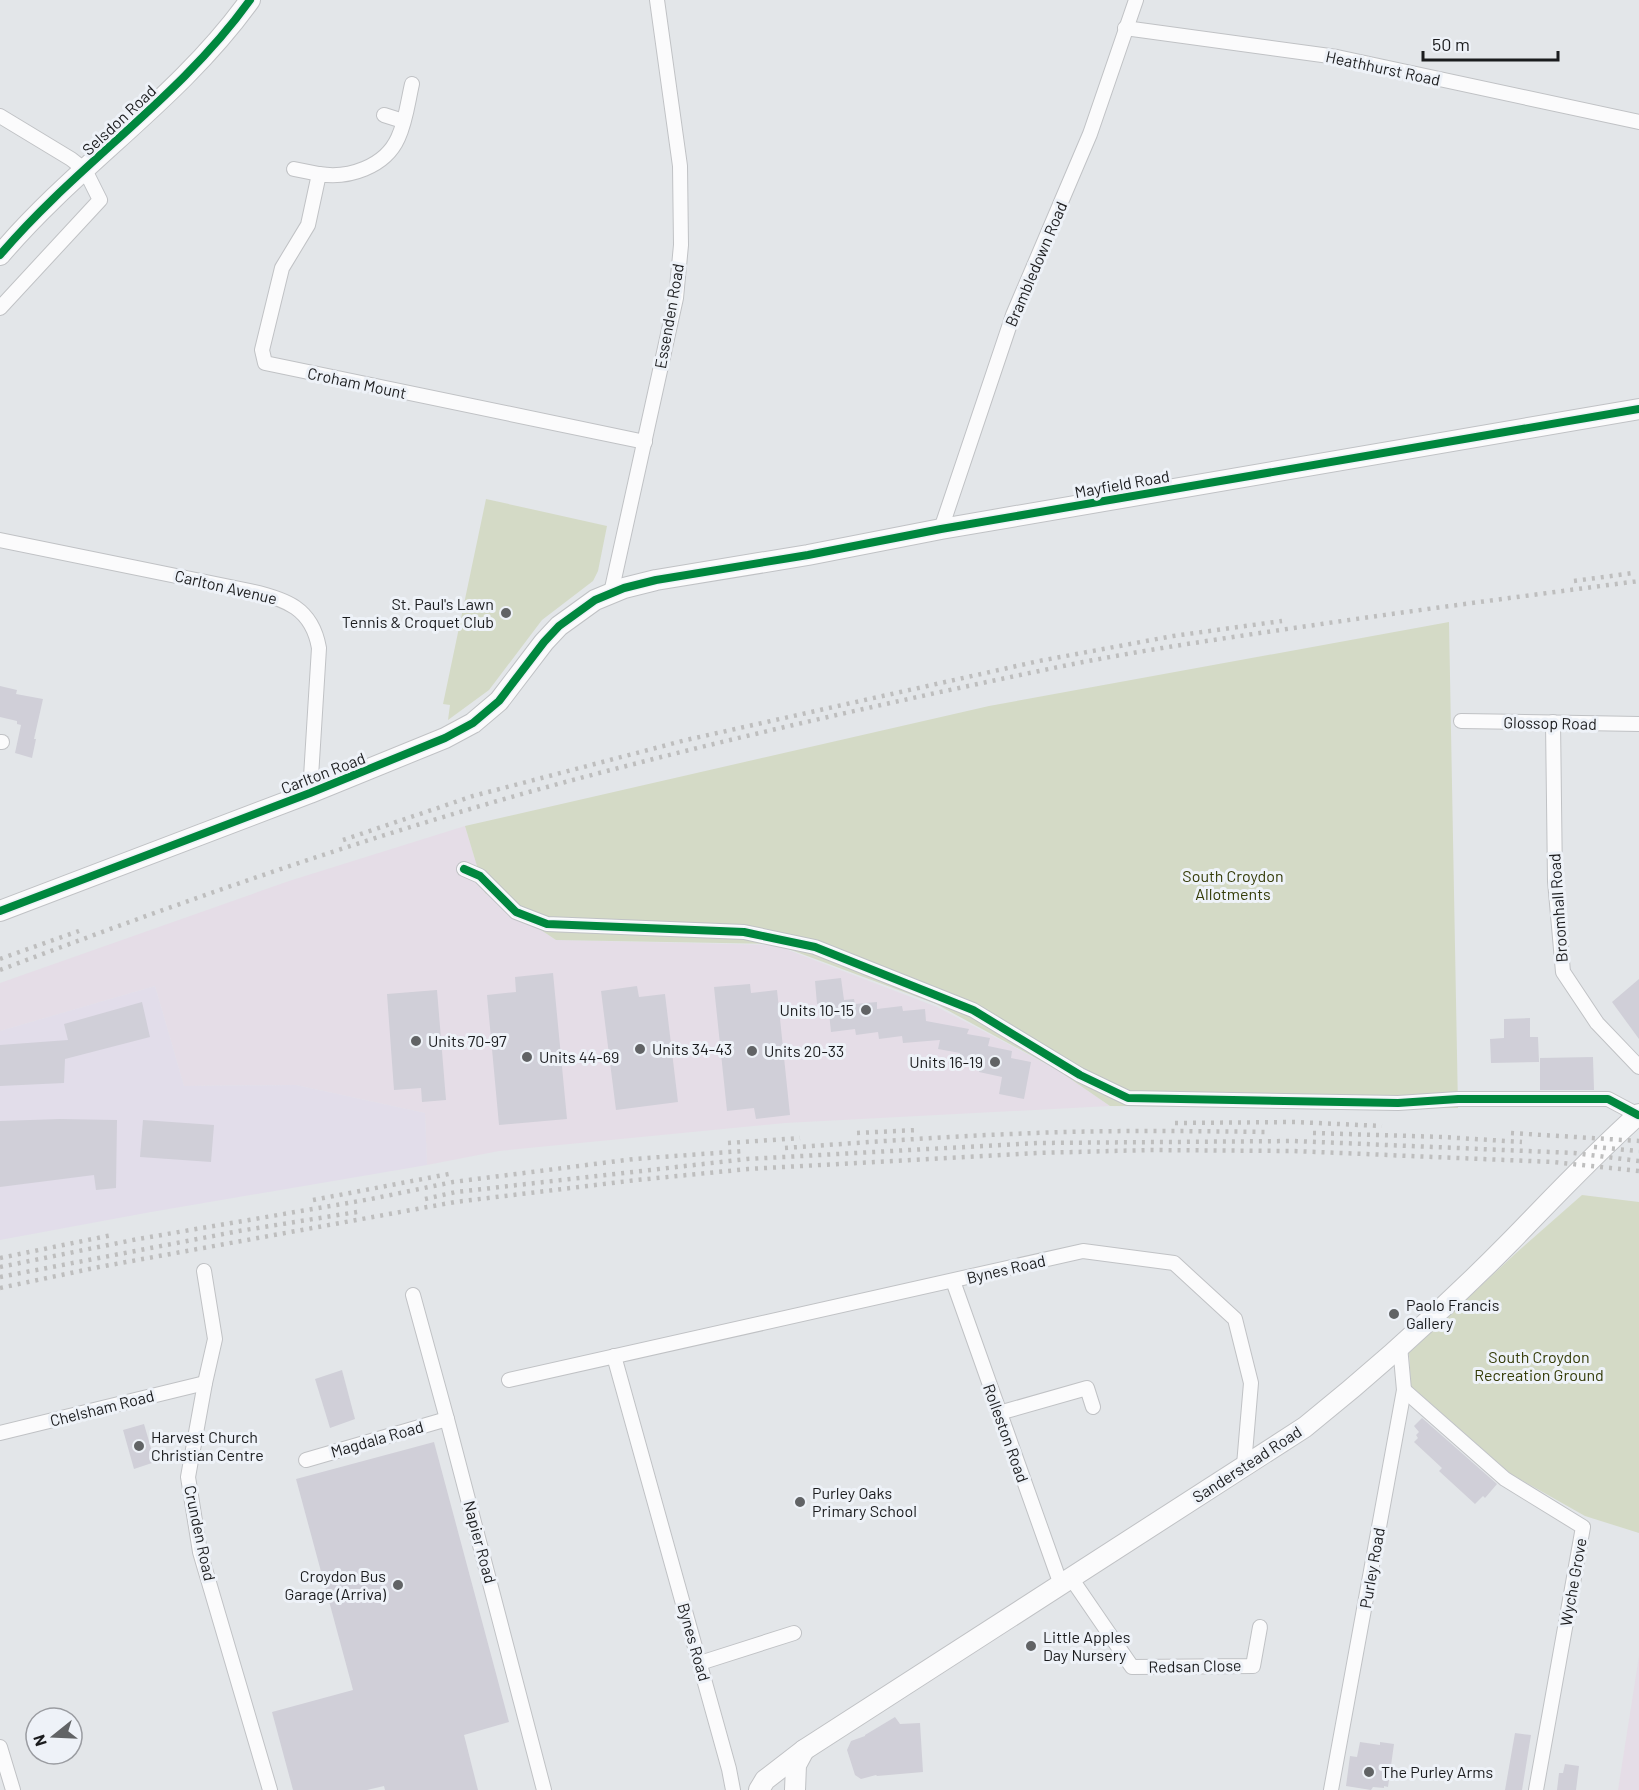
<svg xmlns="http://www.w3.org/2000/svg" width="1639" height="1790" font-family="Barlow,sans-serif">
<rect width="100%" height="100%" fill="#e3e6e9"/>
<g fill="#e5dde7">
<path d="M465,826l20,67 71,47 219,5 162,62 119,62 54,37 -325,17 -286,28 -72,14 -2,-52 -129,-28 -112,1 -29,-100 -155,45v-48l289,-102z"/>
<path d="M1639,1656v134h-21z"/>
</g>
<path fill="#e2ddea" d="M155,986l29,100 112,-1 129,28 2,52 -276,47 -151,28v-209z"/>
<g fill="#d4dac6">
<path d="M486,499l121,27 -9,45 -5,10 -51,39 -53,70 -41,30 2,-15 -7,-1z"/>
<path d="M1449,622l9,486 -348,-2 -54,-37 -120,-65 -161,-60 -219,-4 -71,-47 -20,-67 524,-120z"/>
<path d="M1582,1195l57,7v331l-54,-17 -74,-42 -100,-88 -2,-33 106,-99z"/>
</g>
<g fill="#d0cfd8">
<path d="M0,686l17,4 -1,4 27,5 -9,40h2l-4,19 -17,-5 6,-28 -4,-1v-3l-17,-4z"/>
<path d="M553,973l14,146 -68,6 -12,-130 29,-3 -1,-15z"/>
<path d="M841,978l3,22 10,-1 1,5 22,-2v7l25,-3 1,5 22,-2 1,12 43,8 -2,5 23,4 -2,8 24,5 -1,7 20,4 -7,37 -25,-5 3,-17 -23,-5 1,-7 -21,-4 1,-8 -22,-4 2,-9 -37,3 -1,-7 -23,3 -1,-7 -22,3 -1,-6 -24,3 -3,-29 -11,1 -2,-23z"/>
<path d="M1639,979v60l-27,-37z"/>
<path d="M750,984l1,9 26,-3 13,125 -34,4 -2,-11 -27,3 -13,-124z"/>
<path d="M637,986l2,11 26,-3 13,108 -62,8 -15,-119z"/>
<path d="M437,990l9,110 -24,2 -1,-14 -27,2 -7,-96z"/>
<path d="M142,1002l8,35 -85,22 -1,24 -64,3v-41l68,-5 -4,-16z"/>
<path d="M1530,1018v19h8l1,25 -48,1 -1,-24 14,-1v-19z"/>
<path d="M1593,1057l1,33h-54v-32z"/>
<path d="M60,1119l57,1 -1,68 -20,2 -2,-15 -94,12v-66z"/>
<path d="M143,1120l71,5 -3,37 -71,-5z"/>
<path d="M342,1370l13,49 -25,9 -15,-49z"/>
<path d="M1422,1418l75,66 -12,14 -2,-2 -8,8 -36,-33 3,-3 -28,-26 4,-4 -2,-3 3,-3 -5,-6z"/>
<path d="M144,1424l11,38 -21,7 -11,-39z"/>
<path d="M434,1442l75,280 -45,13 14,55h-93l-1,-4 -17,4h-74l-21,-78 81,-22 -57,-211z"/>
<path d="M895,1717l5,7 20,-1 3,49 -46,4 -1,-1 -15,4 -6,-4 -8,-25 4,-9 14,-5v-1z"/>
<path d="M1515,1733l16,2 -9,55h-17z"/>
<path d="M1360,1742l20,3v-3l14,2 -6,43 -4,-1v2l-11,-1 -2,3 -25,-4 4,-30 7,1z"/>
<path d="M1565,1764l14,2 -3,24h-19l2,-17h4z"/>
</g>
<g fill="none" stroke-linecap="round" stroke-linejoin="round">
<defs>
<g id="street">
<path d="M1125,28l212,29 302,65"/>
<path d="M412,84c-4,17 -6,37 -14,54 -13,29 -50,41 -79,36l-11,51 -26,43 -20,82 3,13 380,79"/>
<path d="M384,115l19,6"/>
<path d="M0,116l71,43 14,11 15,30 -100,108"/>
<path d="M294,169l25,5"/>
<path d="M941,529l72,-214 77,-181 46,-134"/>
<path d="M0,540l250,51c36,8 62,17 69,57l-9,145"/>
<path d="M611,593l65,-295 5,-53 -1,-79 -23,-166"/>
<path d="M1461,721l178,3"/>
<path d="M1553,722l2,159 8,91 34,51 42,44"/>
<path d="M0,742h2"/>
<path d="M464,869l16,7 36,36 31,12 197,8 71,15 158,63 107,65 48,23 270,5 60,-4h150l30,16"/>
<path d="M204,1271l11,68 -10,44 -17,94 12,75 70,238"/>
<path d="M953,1281l108,304"/>
<path d="M413,1295l34,124 97,371"/>
<path d="M614,1356l115,413 4,21"/>
<path d="M509,1380l574,-129 91,12 61,56 16,64 -7,82"/>
<path d="M1404,1390l101,89 78,48 -47,263"/>
<path d="M999,1413l88,-25 6,19"/>
<path d="M0,1433l205,-50"/>
<path d="M306,1460l141,-41"/>
<path d="M1071,1578l61,89 121,-1 7,-39"/>
<path d="M700,1663l94,-30"/>
<path d="M0,1747l13,43"/>
<path d="M1331,1790l73,-400 -4,-44"/>
</g>
<g id="secondary">
<path d="M0,255c77,-91 180,-157 250,-255"/>
<path d="M0,911l310,-118 135,-55 28,-15 26,-22 45,-59 15,-16 36,-26 29,-12 32,-8 152,-25 133,-26 698,-120"/>
<path d="M759,1790l6,-10 39,-30 501,-323c71,-57 140,-119 204,-184 43,-44 84,-88 130,-129"/>
<path d="M795,1790l1,-25 8,-15"/>
</g>
</defs>
<use href="#street" stroke="#c0c2c5" stroke-width="16"/>
<use href="#secondary" stroke="#c0c2c5" stroke-width="22"/>
<use href="#street" stroke="#fbfbfc" stroke-width="14"/>
<use href="#secondary" stroke="#fbfbfc" stroke-width="20"/>
<g stroke="#bebebe" stroke-width="4.5" stroke-dasharray="3 6" stroke-linecap="butt">
<path d="M1574,581l59,-8"/>
<path d="M343,840l130,-44 213,-56 353,-79 134,-25 109,-15"/>
<path d="M0,959l79,-28"/>
<path d="M0,970c180,-68 362,-132 547,-183 172,-47 347,-86 521,-122 75,-15 151,-26 226,-37 115,-17 230,-32 345,-47"/>
<path d="M1175,1123l120,-1 87,4"/>
<path d="M857,1133l60,-3"/>
<path d="M1313,1133l130,4 79,5"/>
<path d="M1511,1133l128,8"/>
<path d="M728,1143l72,-5"/>
<path d="M1594,1147l45,4"/>
<path d="M785,1148c83,-6 167,-12 250,-15 78,-3 155,-2 233,-1"/>
<path d="M425,1199l31,-7 291,-33 290,-16 257,-2 280,12 65,8"/>
<path d="M313,1200l141,-27"/>
<path d="M0,1258l112,-23"/>
<path d="M0,1267l138,-28 233,-40 82,-17 181,-23 109,-8"/>
<path d="M0,1277l239,-46 124,-20"/>
<path d="M0,1288l99,-21 356,-65 182,-22 111,-11 289,-16 113,-3 143,1 260,11 86,9"/>
</g>
<defs>
<g id="cycleway">
<path d="M0,255c77,-91 180,-157 250,-255"/>
<path d="M464,869l16,7 36,36 31,12 197,8 71,15 158,63 107,65 48,23 270,5 60,-4h150l30,16"/>
<path d="M0,911l310,-118 135,-55 28,-15 26,-22 45,-59 15,-16 36,-26 29,-12 32,-8 152,-25 133,-26 698,-120"/>
</g>
</defs>
<use href="#cycleway" stroke="#eef2f8" stroke-width="11"/>
<use href="#cycleway" stroke="#00873e" stroke-width="8"/>
</g>
<g fill="#616365" stroke="#eef2f8" stroke-width="2">
<circle cx="506" cy="613" r="6"/>
<circle cx="866" cy="1010" r="6"/>
<circle cx="416" cy="1041" r="6"/>
<circle cx="640" cy="1049" r="6"/>
<circle cx="752" cy="1051" r="6"/>
<circle cx="527" cy="1057" r="6"/>
<circle cx="995" cy="1062" r="6"/>
<circle cx="1394" cy="1314" r="6"/>
<circle cx="139" cy="1446" r="6"/>
<circle cx="800" cy="1502" r="6"/>
<circle cx="398" cy="1585" r="6"/>
<circle cx="1031" cy="1646" r="6"/>
<circle cx="1369" cy="1772" r="6"/>
</g>
<g text-anchor="middle" stroke-width="6" stroke-linejoin="round" paint-order="stroke">
<g font-size="16" fill="#1b1c1e" stroke="#eef2f8">
<text transform="translate(1383 68) rotate(12)" y="6">Heathhurst Road</text>
<text transform="translate(119 120) rotate(-43)" y="6">Selsdon Road</text>
<text transform="translate(1036 264) rotate(-67)" y="6">Brambledown Road</text>
<text transform="translate(669 316) rotate(-80)" y="6">Essenden Road</text>
<text transform="translate(357 383) rotate(12)" y="6">Croham Mount</text>
<text transform="translate(1122 484) rotate(-10)" y="6">Mayfield Road</text>
<text transform="translate(226 587) rotate(13)" y="6">Carlton Avenue</text>
<text transform="translate(1550 723) rotate(1)" y="6">Glossop Road</text>
<text transform="translate(323 773) rotate(-21)" y="6">Carlton Road</text>
<text transform="translate(1558 908) rotate(-94)" y="6">Broomhall Road</text>
<text transform="translate(1006 1269) rotate(-13)" y="6">Bynes Road</text>
<text transform="translate(102 1408) rotate(-14)" y="6">Chelsham Road</text>
<text transform="translate(1006 1433) rotate(70)" y="6">Rolleston Road</text>
<text transform="translate(377 1439) rotate(-16)" y="6">Magdala Road</text>
<text transform="translate(1247 1464) rotate(-33)" y="6">Sanderstead Road</text>
<text transform="translate(200 1533) rotate(78)" y="6">Crunden Road</text>
<text transform="translate(480 1542) rotate(75)" y="6">Napier Road</text>
<text transform="translate(1372 1568) rotate(-80)" y="6">Purley Road</text>
<text transform="translate(1573 1582) rotate(-80)" y="6">Wyche Grove</text>
<text transform="translate(694 1642) rotate(74)" y="6">Bynes Road</text>
<text transform="translate(1195 1666) rotate(-1)" y="6">Redsan Close</text>
</g>
<g font-size="16" fill="#1b1c1e" stroke="#eef2f8" text-anchor="start">
<text x="494" y="610" text-anchor="end">St. Paul's Lawn<tspan x="494" dy="18">Tennis &amp; Croquet Club</tspan></text>
<text x="854" y="1016" text-anchor="end">Units 10-15</text>
<text x="428" y="1047">Units 70-97</text>
<text x="652" y="1055">Units 34-43</text>
<text x="764" y="1057">Units 20-33</text>
<text x="539" y="1063">Units 44-69</text>
<text x="983" y="1068" text-anchor="end">Units 16-19</text>
<text x="1406" y="1311">Paolo Francis<tspan x="1406" dy="18">Gallery</tspan></text>
<text x="151" y="1443">Harvest Church<tspan x="151" dy="18">Christian Centre</tspan></text>
<text x="812" y="1499">Purley Oaks<tspan x="812" dy="18">Primary School</tspan></text>
<text x="386" y="1582" text-anchor="end">Croydon Bus<tspan x="386" dy="18">Garage (Arriva)</tspan></text>
<text x="1043" y="1643">Little Apples<tspan x="1043" dy="18">Day Nursery</tspan></text>
<text x="1381" y="1778">The Purley Arms</text>
</g>
<g font-size="16" fill="#343b07" stroke="#eef2f8">
<text x="1233" y="882">South Croydon<tspan x="1233" dy="18">Allotments</tspan></text>
<text x="1539" y="1363">South Croydon<tspan x="1539" dy="18">Recreation Ground</tspan></text>
</g>
</g>
<g transform="translate(54 1736) rotate(252)"><circle r="28" fill="#eef2f8" stroke="#9a9ca1" stroke-width="1.5"/>
<path d="M0-4.5L10 22L0 15L-10 22Z" fill="#616365"/>
<text y="-9" font-size="16" font-weight="bold" text-anchor="middle" fill="#1b1c1e">N</text>
</g>
<path d="M1423 51v9h135v-9" fill="none" stroke="#1b1c1e" stroke-width="3"/>
<text x="1432" y="51" font-size="18" fill="#1b1c1e" stroke="#eef2f8" stroke-width="4.5" paint-order="stroke">50 m</text>
</svg>
